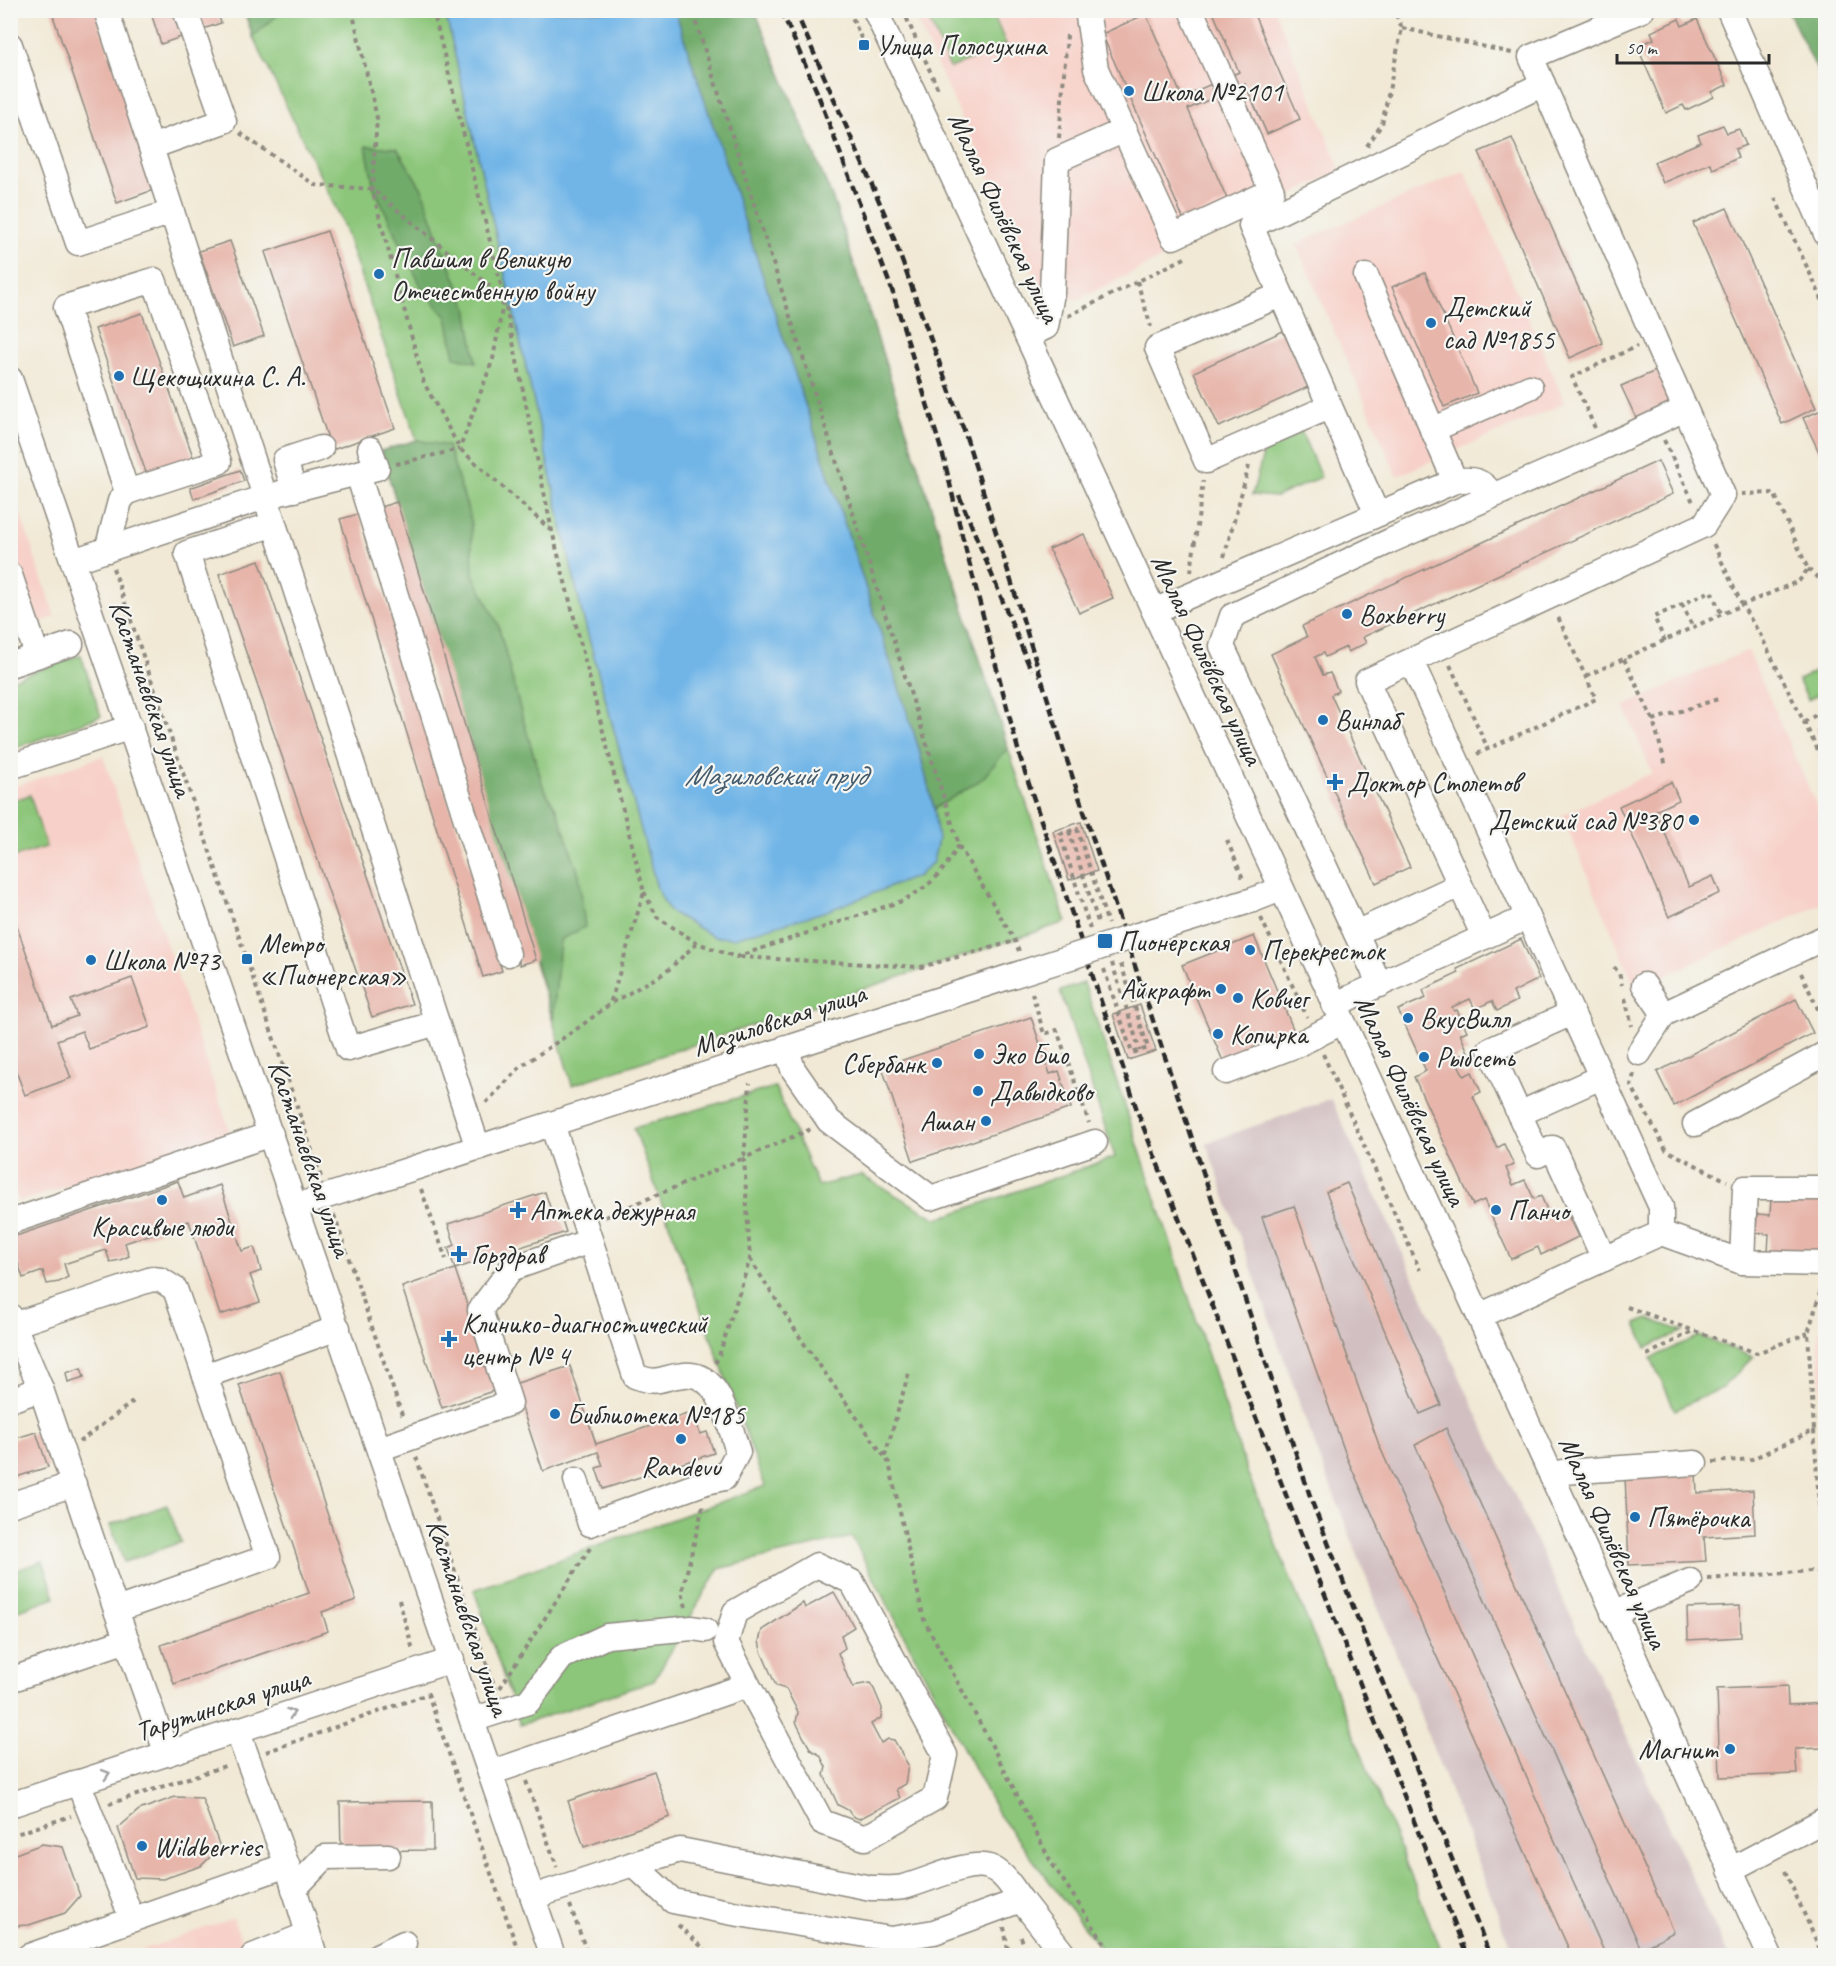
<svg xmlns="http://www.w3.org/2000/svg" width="1836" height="1966" font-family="Caveat,sans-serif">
<rect width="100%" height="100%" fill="#f6f6f2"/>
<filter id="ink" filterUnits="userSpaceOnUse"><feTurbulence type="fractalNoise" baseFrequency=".0167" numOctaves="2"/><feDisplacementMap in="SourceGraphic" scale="12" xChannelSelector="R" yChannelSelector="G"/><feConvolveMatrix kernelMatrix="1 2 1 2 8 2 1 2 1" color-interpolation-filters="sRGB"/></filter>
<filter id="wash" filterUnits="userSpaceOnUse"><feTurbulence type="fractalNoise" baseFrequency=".008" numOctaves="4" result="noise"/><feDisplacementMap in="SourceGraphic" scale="24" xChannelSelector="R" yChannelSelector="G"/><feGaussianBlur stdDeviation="1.35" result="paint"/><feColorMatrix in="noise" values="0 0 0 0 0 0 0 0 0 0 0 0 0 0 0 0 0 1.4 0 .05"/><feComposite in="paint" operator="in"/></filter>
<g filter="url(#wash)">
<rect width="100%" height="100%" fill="#f1e9d5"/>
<g fill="#f7d1c9">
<path d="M912,11h363l66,160 -265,129 -35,-11z"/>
<path d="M1465,171l100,232 -168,73 -101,-232z"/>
<path d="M10,483l45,134 -44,15h-1z"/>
<path d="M1748,650l77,175v77l-189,87 -74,-174 90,-42 -28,-67z"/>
<path d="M103,756l127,376 -211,70 -9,-23v-391z"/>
<path d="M1825,1330h1l-1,122 -7,-120z"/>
<path d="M233,1918l14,37 -122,1z"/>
</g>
<path fill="#d2bfc1" d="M1331,1099l397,856h-214l-194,-496 -114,-316z"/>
<g fill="#8cc67a" stroke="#5c7852" stroke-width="1.5">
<path d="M244,11h201l136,598 76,279 12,23 249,-35 -243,-865h80l79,191 174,546 58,174 -494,163 -191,-634 36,-11 -76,-221 -88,-182z"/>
<path d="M925,11h67l14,33 -56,24z"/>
<path d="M1300,429l21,48 -45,20 -24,-2 14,-51z"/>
<path d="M81,655l20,61 -90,34v-70z"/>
<path d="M1825,667v24l-17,9 -10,-20z"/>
<path d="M30,795l16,52 -35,11v-57z"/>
<path d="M1084,983l163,489 196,483h-338l-108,-143 -145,-275 -134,32 -64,112 -134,44 -46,-135 291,-104 -131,-358 141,-41 43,99 43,-11 76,44 178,-62 -55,-166z"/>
<path d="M1648,1319l35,12 -37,17 -10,-24z"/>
<path d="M1699,1336l54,21 -31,31 -47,22 -24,-52z"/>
<path d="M167,1505l14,37 -57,20 -14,-37z"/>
<path d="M43,1561l12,36 -44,16v-41z"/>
</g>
<g fill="#71ab6a" stroke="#4e6b4a" stroke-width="1.5">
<path d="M244,10h38v1l-29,26z"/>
<path d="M675,11h80l79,191 174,546 -26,31 -48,30 -16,-63z"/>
<path d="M1788,11h37v75z"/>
<path d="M366,146l31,2 25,41 16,47 29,71 9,55 -21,-5 -8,-40 -25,-29 -48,-100z"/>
<path d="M417,440l31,6 23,74 2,54 25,50 24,92 22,73 13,21 22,64 6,53 -25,13 -7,80 -172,-569z"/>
</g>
<path fill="#71b5e7" stroke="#4e7089" stroke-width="1.5" d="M445,11h230l243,735 16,63 4,31 -5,22 -15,14 -91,35 -93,27 -20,-1 -45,-26 -12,-23 -76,-279z"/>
<g id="blocks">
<g fill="#e7b5aa">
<path d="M51,10h44l61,179 -39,14z"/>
<path d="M150,10h22l9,27 -20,7z"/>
<path d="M196,10h21l4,13 -18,6z"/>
<path d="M1212,10h40l48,109 -33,15 -22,-50 -57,25 40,92 -44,19 -82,-186 44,-20 36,83 57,-25z"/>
<path d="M1679,19l3,7 15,-7 30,66 -15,7 2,5 -28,13 -3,-5 -17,8 -29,-67 17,-7 -3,-7z"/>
<path d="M1723,125l4,8 12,-4 7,16 -11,4 3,9 -25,11 -3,-6 -47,20 -9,-21 47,-20 -3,-7z"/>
<path d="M1512,138l91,205 -33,15 -91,-206z"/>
<path d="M1727,208l89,200 -34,16 -89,-201z"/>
<path d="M327,231l68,197 -63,22 -67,-198z"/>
<path d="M230,241l34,95 -31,11 -34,-96z"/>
<path d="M1425,273l52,120 -33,14 -52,-120z"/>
<path d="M142,313l53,149 -47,16 -53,-149z"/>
<path d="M1283,331l25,56 -89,40 -25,-55z"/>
<path d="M1658,370l15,33 -36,17 -16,-34z"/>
<path d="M1826,408v59l-23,-49z"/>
<path d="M1658,461l15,33 -310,143 3,6 -18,9 -2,-5 -21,10 -2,-4 -8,4 8,18 7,-2 8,18 -7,4 79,172 -34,16 -105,-229 36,-17 -5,-11z"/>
<path d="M240,470l4,11 -50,18 -4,-11z"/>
<path d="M397,502l139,458 -16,5 -140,-458z"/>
<path d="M359,514l143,457 -19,6 -143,-458z"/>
<path d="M1084,534l29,64 -34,15 -30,-64z"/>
<path d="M259,560l153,444 -40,13 -153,-443z"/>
<path d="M1826,726v21l-9,-17z"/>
<path d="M1671,782l8,18 -24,11 34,76 24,-11 7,17 -51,24 -50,-111z"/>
<path d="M1081,822l16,49 -28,9 -16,-49z"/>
<path d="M10,907l42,118 25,-9 -6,-16 61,-22 18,49 -61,22 -7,-18 -25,9 14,38 -46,17 -15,-40z"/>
<path d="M1254,936l40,95 -71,30 -41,-96z"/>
<path d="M1521,939l18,40 -26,13 4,9 -20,10 -5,-10 -17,8 -5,-10 -18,8 2,4 3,-1 10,21 -7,3 8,18 -13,6 9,18 8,-4 9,20 -8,4 24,52 7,-4 10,21 -8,3 7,17 12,-5 9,19 7,-3 10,23 15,-8 12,26 -37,18 -3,-8 -27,12 -27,-59 -11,5 -59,-128 12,-6 -28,-61 28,-12 -3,-8 36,-17 -2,-4z"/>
<path d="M1796,999l17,34 -139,73 -17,-34z"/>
<path d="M1140,1005l16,46 -28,9 -15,-46z"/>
<path d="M1031,1017l19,57 9,-3 12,37 -158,53 -31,-94z"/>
<path d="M178,1181l6,17 36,-13 22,66 12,-4 4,12 3,12 -11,4 10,27 -40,13 -31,-94 -64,22 4,13 -9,4 -10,2 -4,-12 -42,14 4,13 -9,5 -12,2 -4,-13 -20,7 -13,-40z"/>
<path d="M1347,1183l94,222 -21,9 -94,-222z"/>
<path d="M545,1192l7,21 7,-2 7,21 -111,37 -7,-21 7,-3 -7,-21z"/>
<path d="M1771,1198l55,2 -2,56 -56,-3 1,-19 -13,-1 1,-19 13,1z"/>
<path d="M1294,1206l85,239 227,511h-34l-225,-498 -85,-241z"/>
<path d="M455,1269l41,121 -54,18 -40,-121z"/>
<path d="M570,1366l26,78 97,-32 7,22 7,-2 7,21 -111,36 -7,-21 7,-2 -5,-14 -55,19 -29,-87z"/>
<path d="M81,1368l3,9 -16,5 -2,-9z"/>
<path d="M280,1371l76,229 -34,12 6,19 -154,53 -13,-39 148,-52 -70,-208z"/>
<path d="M1446,1428l228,504 -33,17 -226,-504z"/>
<path d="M36,1432l12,35 -38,12v-39z"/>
<path d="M1696,1473l1,20 56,-3 2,44 -51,3 2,24 -77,4 -4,-89z"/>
<path d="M834,1592l20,35 -13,8 4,13 -7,5 10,25 5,10 5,-3 12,-2 4,6 8,19 -1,10 -10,6 10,19 7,-4 6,1 14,25 -3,19 -9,5 4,9 -41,21 -7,-3 -4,-6 -10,-5 -14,-30 2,-8 -6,-12 -9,-5 -7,-12 -8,-16 2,-10 -12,-23 -10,-3 -15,-35 -2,-10 3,-11 41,-27 2,5z"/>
<path d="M1740,1606l1,31 -53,3 -1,-32z"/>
<path d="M1787,1686l1,19 38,-2v45l-31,1 2,25 -77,3 -3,-88z"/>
<path d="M654,1771l16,46 -86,30 -16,-46z"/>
<path d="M175,1797l27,1 18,49 -19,19 -38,13 -28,-1 -17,-50 21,-18z"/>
<path d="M432,1801l1,49 -92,1 -1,-49z"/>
<path d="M42,1844l21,3 17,49 -15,17 -36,12 -19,1v-70z"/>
<path d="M1826,1888v19l-6,-12z"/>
</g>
</g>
</g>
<g filter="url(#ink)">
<use href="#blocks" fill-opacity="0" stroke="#8e8a80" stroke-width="1.5"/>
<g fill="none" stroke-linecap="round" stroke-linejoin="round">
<defs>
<g id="minor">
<path d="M106,10l372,1138"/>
<path d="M875,10l152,326 452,980 291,640"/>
<path d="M1087,10l9,59 77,168 99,-46 -81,-181"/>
<path d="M1729,10l97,224"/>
<path d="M10,45l68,198 94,-31"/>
<path d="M151,147l73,-26 -39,-111"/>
<path d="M1366,276l89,205"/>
<path d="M1280,295l-123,53 49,113 123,-54"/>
<path d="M1027,336l19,-9 6,-34 5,-133 68,-30"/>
<path d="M10,379l543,1577"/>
<path d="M1432,430l98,-43"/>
<path d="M358,474l150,480"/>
<path d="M294,490l-9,-30 36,-12"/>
<path d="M1377,514l-126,-288 292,-142"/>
<path d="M274,524l-87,29 161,496 89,-26"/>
<path d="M107,550l13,-49 7,-9 -61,-185 88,-27 65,182 -92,30"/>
<path d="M73,561l192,-64 112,-29 -7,-19"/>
<path d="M10,575l27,80"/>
<path d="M1154,611l301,-130c17,-3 28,-1 37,14"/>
<path d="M1411,661l117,256"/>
<path d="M10,665l61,-21"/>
<path d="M10,767l121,-40"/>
<path d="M1356,933l104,-48"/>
<path d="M1138,935l115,-35 28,-11"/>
<path d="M1484,937l-117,-256 337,-156 19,-30 -192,-438 111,-47"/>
<path d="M1380,985l-158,-339 10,-30 158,-75 214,-94 81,-38"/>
<path d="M1334,1005l194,-88 44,96 -82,37 48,105 15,-7 51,111"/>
<path d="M1664,1014l162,-77"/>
<path d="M786,1047l7,22 36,52 102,77 164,-56"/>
<path d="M1639,1053l25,-39 -20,-29"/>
<path d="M1226,1072l73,-28 43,-22"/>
<path d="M1519,1114l82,-37"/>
<path d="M552,1124l83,252c25,10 25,1 49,-1 37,-4 45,51 54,77l-14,26 -18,4 -116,42 -14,-44"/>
<path d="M1695,1124l128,-69 3,3"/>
<path d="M1826,1188h-81l-3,74 84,2"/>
<path d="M296,1206l778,-250"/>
<path d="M10,1222l261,-88"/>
<path d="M1661,1233l81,29"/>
<path d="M10,1316l31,73 75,221"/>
<path d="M1479,1316l182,-83v-26l-89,-194"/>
<path d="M13,1325l139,-46 9,1 14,9 93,268 -152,53 51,144"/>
<path d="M205,1376l133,-48"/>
<path d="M10,1400l31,-11"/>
<path d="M379,1449l131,-46 -30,-93 31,-41 79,-28"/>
<path d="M1552,1477l11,-5 132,-9"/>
<path d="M10,1505l64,-21"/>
<path d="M1613,1613l77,-32"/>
<path d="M10,1680l117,-40"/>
<path d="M472,1720l56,-18 34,-45 45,-21 85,-8 13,2"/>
<path d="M237,1730l50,135 28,91"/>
<path d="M490,1773l258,-88 -22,-43 9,-30 82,-47 35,17 93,173 -10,43 -70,40 -43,-16 -74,-137"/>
<path d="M78,1782l54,137"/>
<path d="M10,1805l442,-145"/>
<path d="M633,1864l47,-14 191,38c10,0 22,1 32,-1 22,-5 65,-27 86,-20 15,5 24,22 32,33"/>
<path d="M1730,1870l96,-51"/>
<path d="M294,1889l31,-32 63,-1"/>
<path d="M533,1897l100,-33 40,37 60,12 158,26 43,-7 87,-32 44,56"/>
<path d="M29,1956l258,-91"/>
<path d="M253,1956l55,-22"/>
<path d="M377,1956l27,-13"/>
</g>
</defs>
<use href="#minor" stroke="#8e8a80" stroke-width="27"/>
<g stroke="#8e8a80" stroke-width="4" stroke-dasharray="4.5 4.5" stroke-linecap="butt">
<path d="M352,10l25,108 -5,71 52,194 36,66 92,82"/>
<path d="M433,10l71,288 48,233 92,361 -34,112"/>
<path d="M849,10l15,35"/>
<path d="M903,10l35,79"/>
<path d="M1818,10l8,12"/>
<path d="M1402,28l110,25"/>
<path d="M240,133l75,52 57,4 132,109 -11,61 -33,89"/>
<path d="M1059,138l8,-103"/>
<path d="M1367,146l15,-22 20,-96 -8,-18"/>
<path d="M1775,198l51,110"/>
<path d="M1137,281l14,46"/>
<path d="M1068,316l117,-58"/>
<path d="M1595,428l-23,-51 65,-31"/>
<path d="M1664,440l30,64"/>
<path d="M396,464l64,-15"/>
<path d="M1742,494l32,-1 34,76 -9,12 -57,24 19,31 65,130"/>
<path d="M1224,557l25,-91"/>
<path d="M113,568l208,609"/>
<path d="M1808,569l18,16"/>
<path d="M1191,572l12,-91"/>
<path d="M1682,604l11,24"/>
<path d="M1665,641l-11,-24 57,-26 11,24"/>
<path d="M1624,659l29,61 13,46"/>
<path d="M1450,665l38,84"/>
<path d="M1586,676l156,-71 -29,-62"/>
<path d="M1653,720l65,-21"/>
<path d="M1804,722l22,-13"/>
<path d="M1477,754l119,-55 -39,-84"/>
<path d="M1069,831l30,94"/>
<path d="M1227,840l17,41"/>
<path d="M959,846l56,95 4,10"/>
<path d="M644,892l13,25 40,26 39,14 166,-56c31,-17 39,-26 57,-56l-267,-835"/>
<path d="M1261,918l46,99"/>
<path d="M1090,929l-30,-95 17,-5 31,95"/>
<path d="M740,957l181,10 94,-26"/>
<path d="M1112,963l28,88"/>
<path d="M1614,967l5,6 3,12"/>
<path d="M1104,969l28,84 16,-5 -27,-84"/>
<path d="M1801,973l25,53"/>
<path d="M1032,993l12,41 13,-4 32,93"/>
<path d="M1625,998l7,28"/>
<path d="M1323,1054l97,216"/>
<path d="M1634,1074l-3,11 35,65 61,31"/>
<path d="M486,1103l34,-36 61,-41 29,-22 56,-32 31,-29"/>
<path d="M421,1189l25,70"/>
<path d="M334,1215l69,203"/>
<path d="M605,1217l139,-59 6,-75"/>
<path d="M750,1259l53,83 86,121 35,157 65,120 62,122 62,94"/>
<path d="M1627,1307l130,46 51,-20"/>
<path d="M1647,1355l46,-24"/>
<path d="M715,1363l3,-4 32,-100 -6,-101 67,-29"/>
<path d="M1814,1430l8,119"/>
<path d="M79,1442l55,-41"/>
<path d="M885,1456l24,-84"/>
<path d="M416,1457l80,234"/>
<path d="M1713,1462l39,-3 62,-29 -6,-97 15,-50"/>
<path d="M1708,1579l116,-9 -2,-21h4"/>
<path d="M399,1600l14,50h-2"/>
<path d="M686,1607l-4,-15 21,-86"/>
<path d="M500,1688l92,-143"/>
<path d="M266,1752l162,-58 92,262"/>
<path d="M526,1781l31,86"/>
<path d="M109,1804l119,-39"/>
<path d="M10,1836l61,-20"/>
<path d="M1785,1871l38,85"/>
<path d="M570,1905l18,51"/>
<path d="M678,1925l34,31"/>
<path d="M1004,1927l5,29"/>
<path d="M1021,1937l7,19"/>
</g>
<use href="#minor" stroke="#fff" stroke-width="24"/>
<g stroke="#2b2b2b" stroke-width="4.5" stroke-dasharray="9 4.5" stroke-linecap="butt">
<path d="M781,10l36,82 75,198 52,169 18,76 58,222 118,356 153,395 176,448"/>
<path d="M795,10l91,207 79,216 97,312 250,757 178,454"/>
<path d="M959,495l72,175"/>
</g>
<defs>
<path id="minor-bridge" d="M1074,956l64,-21"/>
</defs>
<use href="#minor-bridge" stroke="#8e8a80" stroke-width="27" stroke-linecap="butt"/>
<use href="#minor-bridge" stroke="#fff" stroke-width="24"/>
</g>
<defs><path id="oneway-chevron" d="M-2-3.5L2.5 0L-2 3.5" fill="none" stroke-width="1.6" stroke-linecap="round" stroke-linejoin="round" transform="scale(1.5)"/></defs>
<g stroke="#a0a0a0">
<use href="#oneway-chevron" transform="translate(291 1713) rotate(-18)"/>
<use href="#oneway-chevron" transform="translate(106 1774) rotate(-18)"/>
</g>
</g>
<g fill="#1f6fb2" stroke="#f6f6f2" stroke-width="2">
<rect x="858" y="39" width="12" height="12" rx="3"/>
<circle cx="1129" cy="91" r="6"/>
<circle cx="379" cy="274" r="6"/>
<circle cx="1431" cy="323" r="6"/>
<circle cx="119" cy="376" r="6"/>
<circle cx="1347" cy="614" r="6"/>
<circle cx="1323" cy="720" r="6"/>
<path d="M1332 773h6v6h6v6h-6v6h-6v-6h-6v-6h6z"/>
<circle cx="1694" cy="820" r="6"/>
<rect x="1097" y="933" width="16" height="16" rx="3"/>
<circle cx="1250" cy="950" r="6"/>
<rect x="241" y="953" width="12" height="12" rx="3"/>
<circle cx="91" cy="960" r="6"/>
<circle cx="1221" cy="989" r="6"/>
<circle cx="1238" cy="998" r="6"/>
<circle cx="1408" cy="1018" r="6"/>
<circle cx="1218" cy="1034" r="6"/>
<circle cx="979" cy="1054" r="6"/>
<circle cx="1424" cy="1057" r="6"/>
<circle cx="937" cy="1063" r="6"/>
<circle cx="978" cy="1091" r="6"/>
<circle cx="986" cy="1121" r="6"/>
<circle cx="162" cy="1200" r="6"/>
<path d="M515 1201h6v6h6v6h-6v6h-6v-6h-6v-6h6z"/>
<circle cx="1496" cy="1210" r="6"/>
<path d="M456 1245h6v6h6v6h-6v6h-6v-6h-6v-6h6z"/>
<path d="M446 1330h6v6h6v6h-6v6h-6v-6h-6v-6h6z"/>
<circle cx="555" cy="1414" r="6"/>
<circle cx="681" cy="1439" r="6"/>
<circle cx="1635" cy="1517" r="6"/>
<circle cx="1730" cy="1749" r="6"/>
<circle cx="142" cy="1846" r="6"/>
</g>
<g text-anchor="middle" stroke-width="4.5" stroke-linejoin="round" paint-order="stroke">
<g font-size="28" fill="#2b2b2b" stroke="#f6f6f2" text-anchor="start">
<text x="876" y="55">Улица Полосухина</text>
<text x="1141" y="101">Школа №2101</text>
<text x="391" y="268">Павшим в Великую<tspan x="391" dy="32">Отечественную войну</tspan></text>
<text x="1443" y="317">Детский<tspan x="1443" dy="32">сад №1855</tspan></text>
<text x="131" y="386">Щекощихина С. А.</text>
<text x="1359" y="624">Boxberry</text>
<text x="1335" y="730">Винлаб</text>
<text x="1347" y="792">Доктор Столетов</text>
<text x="1682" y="830" text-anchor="end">Детский сад №380</text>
<text x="1118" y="951">Пионерская</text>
<text x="259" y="953">Метро<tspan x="259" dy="32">«Пионерская»</tspan></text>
<text x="1262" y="960">Перекресток</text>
<text x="103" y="970">Школа №73</text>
<text x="1209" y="999" text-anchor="end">Айкрафт</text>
<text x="1250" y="1008">Ковчег</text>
<text x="1420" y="1028">ВкусВилл</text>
<text x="1230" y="1044">Копирка</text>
<text x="991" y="1064">Эко Био</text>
<text x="1436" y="1067">Рыбсеть</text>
<text x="925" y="1073" text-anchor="end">Сбербанк</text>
<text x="990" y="1101">Давыдково</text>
<text x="974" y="1131" text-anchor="end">Ашан</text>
<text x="530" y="1220">Аптека дежурная</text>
<text x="1508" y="1220">Панчо</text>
<text x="162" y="1236" text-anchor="middle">Красивые люди</text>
<text x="471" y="1264">Горздрав</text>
<text x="462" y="1333">Клинико-диагностический<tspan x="462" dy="32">центр № 4</tspan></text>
<text x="567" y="1424">Библиотека №185</text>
<text x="681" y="1476" text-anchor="middle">Randevu</text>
<text x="1647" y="1527">Пятёрочка</text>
<text x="1718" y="1759" text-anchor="end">Магнит</text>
<text x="154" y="1856">Wildberries</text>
</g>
<g font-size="28" fill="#2b2b2b" stroke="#f6f6f2">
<text transform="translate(1005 217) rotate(65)" y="10">Малая Филёвская улица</text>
<text transform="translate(1208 659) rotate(65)" y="10">Малая Филёвская улица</text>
<text transform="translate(152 698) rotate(71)" y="10">Кастанаевская улица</text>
<text transform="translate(779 1019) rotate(-18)" y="10">Мазиловская улица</text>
<text transform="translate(1411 1100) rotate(65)" y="10">Малая Филёвская улица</text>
<text transform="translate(311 1158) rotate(71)" y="10">Кастанаевская улица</text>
<text transform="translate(1614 1542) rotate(66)" y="10">Малая Филёвская улица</text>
<text transform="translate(469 1617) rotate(71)" y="10">Кастанаевская улица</text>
<text transform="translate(222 1704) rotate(-18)" y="10">Тарутинская улица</text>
</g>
<g font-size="30" font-style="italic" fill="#445b6d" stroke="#f6f6f2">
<text x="775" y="785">Мазиловский пруд</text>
</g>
</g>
<rect width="1836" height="1966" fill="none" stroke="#f6f6f2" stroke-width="36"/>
<path d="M1617 54v9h152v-9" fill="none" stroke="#2b2b2b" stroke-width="3"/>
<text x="1626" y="54" font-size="18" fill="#2b2b2b" stroke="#f6f6f2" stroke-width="4.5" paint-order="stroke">50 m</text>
</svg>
